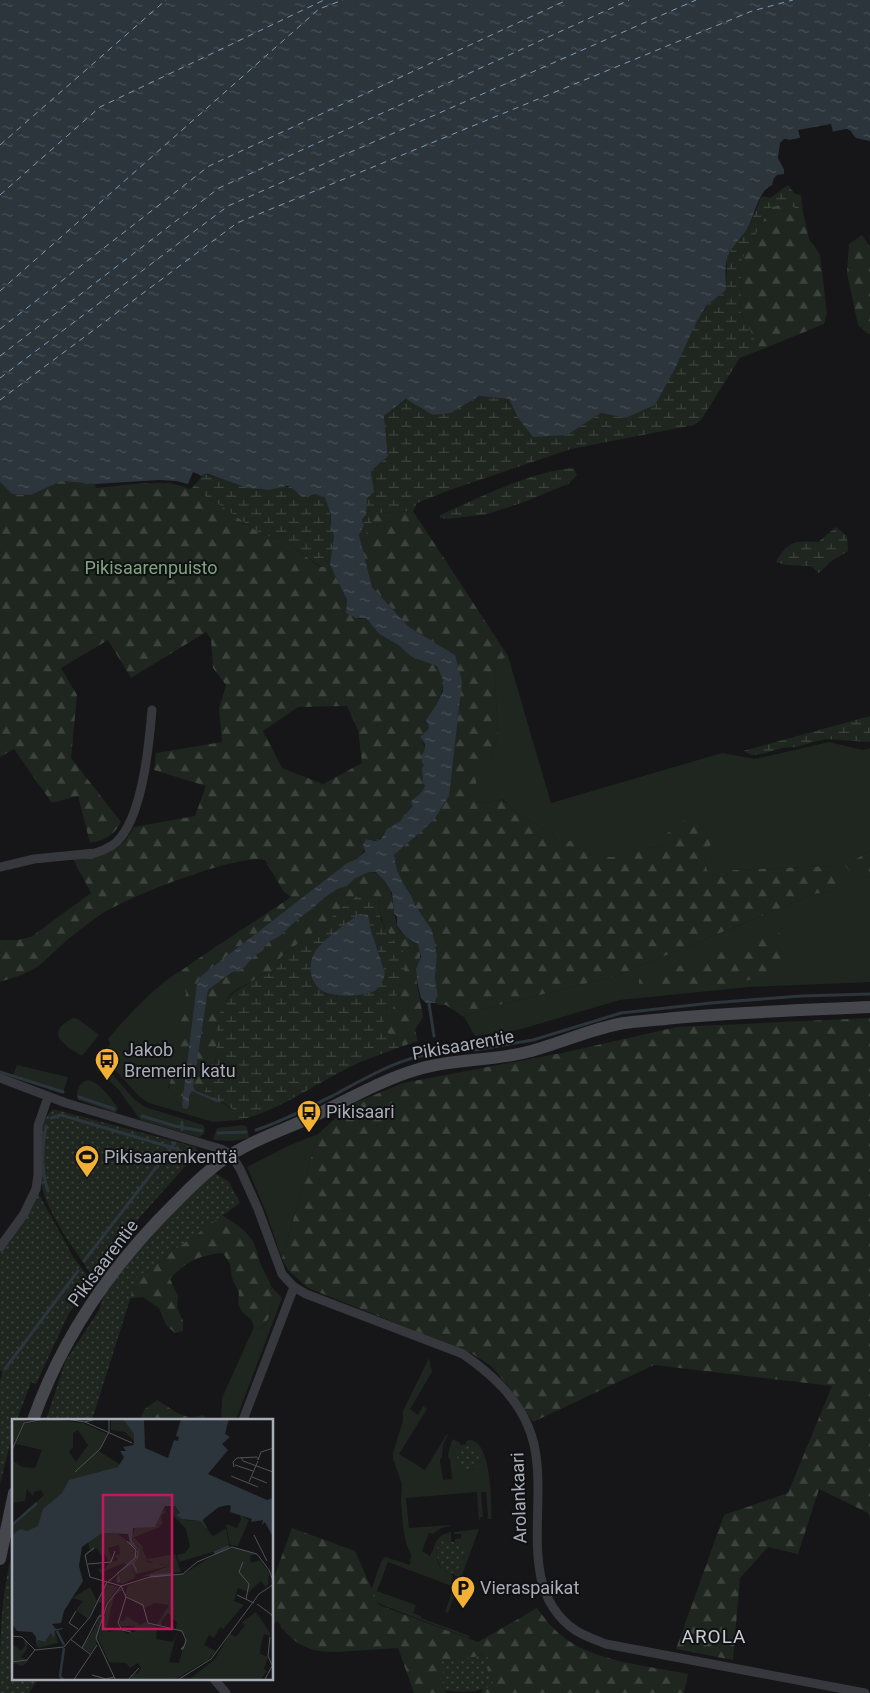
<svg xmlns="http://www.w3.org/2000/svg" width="870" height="1693" font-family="Roboto,sans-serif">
<defs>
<pattern id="forest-firs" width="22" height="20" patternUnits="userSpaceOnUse" patternTransform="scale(1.25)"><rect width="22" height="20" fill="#1e261f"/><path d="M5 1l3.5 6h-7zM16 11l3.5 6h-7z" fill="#3c433d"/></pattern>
<pattern id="wetland-marsh" width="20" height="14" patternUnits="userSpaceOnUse" patternTransform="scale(1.25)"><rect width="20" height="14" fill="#1e261f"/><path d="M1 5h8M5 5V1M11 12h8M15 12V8" fill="none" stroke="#3c433d"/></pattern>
<pattern id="park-dots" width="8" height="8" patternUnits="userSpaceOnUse" patternTransform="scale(1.25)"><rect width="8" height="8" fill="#1e261f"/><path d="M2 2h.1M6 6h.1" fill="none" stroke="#3c433d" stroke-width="1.8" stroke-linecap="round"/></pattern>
<pattern id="water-ripples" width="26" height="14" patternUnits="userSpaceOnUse" patternTransform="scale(1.25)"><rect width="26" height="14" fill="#2c353c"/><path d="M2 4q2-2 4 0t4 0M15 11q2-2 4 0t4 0" fill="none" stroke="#485056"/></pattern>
</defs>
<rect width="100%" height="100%" fill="#161618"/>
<g fill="#1e261f">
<path d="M508,656l43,147 171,-50 33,6 74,-17 34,8 7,-2v103l-25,14 21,13 4,-2v106l-121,5 -129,13 -102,30 -43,6 -11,-19 19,-8 133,-33 198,-82 19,-3 -2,-25 -98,4 -9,7 -18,-6 -2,-15 -42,-10 -16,2 -26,9h-25l-36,-12 -6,-10 -37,-23 -14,-13 -15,4 -11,-2v-27l13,-13 9,-25 -4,-74z"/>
<path d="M182,970v12l4,11c-5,24 -7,77 -18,94l6,14 8,3 2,4 5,-5v-5l3,-7 29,11 18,12 1,6 -27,2 -64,-19 -9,-6 -38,-41 8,-12 -2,-5c18,-22 50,-56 74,-69z"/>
<path d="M73,1018l5,1 21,16 -17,21c-17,-10 -39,-23 -9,-38z"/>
<path d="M97,1063l7,2 30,34 11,8 58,18 2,3 -1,6 -5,3 -4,-1 -52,-15 -4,-3 -21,-29 -22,-20z"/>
<path d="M17,1065l51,12 -5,16h-4l-46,-18z"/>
<path d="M88,1080c12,2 23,19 30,28l-1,3 -2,2 -37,-13c-3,-8 1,-18 10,-20z"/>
<path d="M244,1125l3,2 2,11 -17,3 -18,-1 -1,-1 4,-11z"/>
<path d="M318,1134l-36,125 -15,-44 -20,-48 41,-21z"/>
<path d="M271,1286l11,12 -46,122h-15l1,-22 32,-71 6,2c14,-11 13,-28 11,-43z"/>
<path d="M429,1358l3,14 -22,37 8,6 5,-9 4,3 -28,45 26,16 22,-36h1l-5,11 -1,12 -2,3 3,20 9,-1 -2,-20 -2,-1c0,-7 2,-13 5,-19l7,4 1,2c-6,10 -4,22 8,26l5,-2 -6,-25 -3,-1 3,-3c24,-2 23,62 24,79h-3l-2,-1 1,-2 -2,-24h-5l2,25h-3l-1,5 -2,-30 -71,6 3,30 42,-3v1l-10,2 -8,6 -4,-1 -7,18 8,5c7,-14 5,-20 21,-24v10l-5,-2c-2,2 -5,2 -7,5 -4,4 -2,19 2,23 2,4 7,5 10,6l2,3 -2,6 6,2 2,-2 -11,30 -3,-1 9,-25 -66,-25 -11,29 39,14 -3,8 8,3v2l49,18 -2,2 -86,-33 -6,-4 -5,-11 10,-28 4,-5 25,8 1,-10 -5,-12 -3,-16 -2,-26 1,-17 -9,-25v-6l10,-32v-10z"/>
<path d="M479,1529l-18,49 -6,-2 -2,-3 11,-15 -4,-13 -5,-3v-3l6,-1v-4h-7v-2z"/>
</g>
<g fill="url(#forest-firs)" fill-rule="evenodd">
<path d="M785,203l18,9 6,27 11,16 7,59 -3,10 -64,26 -20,-39 2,-24 -3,-22 31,-57z"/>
<path d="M862,235l8,12v87h-2l-10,-9 -11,-52 2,-29z"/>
<path d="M61,481l34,3 1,4c24,-2 73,-11 93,1l3,-1 34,21 35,25 24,7 35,26 10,-2 17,35 1,14 11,5 7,-1 13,16 19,11 14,12 23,7c19,20 0,40 -9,58l3,6 -9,9c7,10 4,17 4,29 0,6 2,13 1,19 -1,10 -19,32 -27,37 -3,3 -7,4 -10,7 -8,7 -6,15 -21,10 -3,15 -6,18 -20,24l-146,113 -4,8 -15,120 -8,-3 -5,-5c-1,-11 4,-22 6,-33 4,-23 6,-47 11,-70l-4,-11v-12c36,-26 73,-48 109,-73l-7,-5 -19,-32c-27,-7 -140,38 -165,55 -14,10 -29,21 -42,33 -7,6 -14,15 -23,20 -11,7 -23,10 -35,14v-42h17l14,-3 60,-44 -18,-34c29,-2 47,-5 61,-32l61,-11 11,-30 -52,-16 2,-17 66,-11 -3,-33 7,-24 -13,-17 -2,-29 -5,-7 -75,46 -23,-38 -47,28 16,27 -6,63 50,64c-7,14 -17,18 -31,21l-12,-47 -26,7 -38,-54 -14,8v-275l12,12 19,1zM347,706l11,24 4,33 -39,21 -41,-16 -19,-37 35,-24z"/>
<path d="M413,511l95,145 -14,7 4,73 -9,25 -13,13v27l11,2 14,-4 15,13 37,23 6,10 16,-6 19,8 1,10h25l16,-19 8,1 2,9 16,-2c10,-23 12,-23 37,-30l15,22 -10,18 3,15 17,6 9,-7 98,-4 5,19 -2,6 -20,3 -198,82 -133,33 -19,8 -18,-12h-7l-4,-2 1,-5 2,-1 -3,-20 2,-22 -5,-25 -17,-25 -4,-10 -8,-12 -6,-13 -3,-15 39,-34 22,-166 -46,-28 -37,-40 -11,-43 14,-31z"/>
<path d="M870,851v25l-4,2 -14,-3 -7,-10z"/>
<path d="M369,872c29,-2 21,44 31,59 5,7 18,10 20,17 2,9 -3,15 -4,23 0,15 5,31 7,46l-8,13 3,11 -15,5 -2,-2 -12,-9 -6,-11 2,-7 8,-9 6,-21 5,-9 -1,-27c-16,-15 -22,-29 -25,-50l-17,-8 -25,19 -13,15 -13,7 -29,23 -6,13 -3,3 -10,1c-10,10 -30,13 -36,27 -2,5 -3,13 -4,19 -5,24 -5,52 -19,74 -5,-2 -10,-4 -11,-10l16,-94 23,-17 13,-5 9,-11 9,-6 5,-8 13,-7 18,-17 14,-10 12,-11 13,-9 10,-3 7,-7z"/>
<path d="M780,933l3,40c-49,10 -94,20 -144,15v-9z"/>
<path d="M870,1018v501l-2,-6 -49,-24 -21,65 -30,-7 -28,31 -7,82 -57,-11 48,-134 64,-22 44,-107 -178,-21 -121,57 -24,-35 -18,-21 -20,-13 -163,-65 -20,-18 -6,-11 36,-125 32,-29 53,-22 159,-30 115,-26z"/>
<path d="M216,1211c12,9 28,16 36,29 5,7 6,18 9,25 3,8 8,14 10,21 4,15 1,33 -11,43l-6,-2 -3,-8 -9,-7 -4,-9 1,-10 -7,-15 -2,-14 -7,-11c-24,2 -37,8 -53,26l8,17 -1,12 6,13v10l-8,2 -9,-8 -7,-17 -16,-11 -20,2 5,-21z"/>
<path d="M157,1400c16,9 26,22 46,15l4,5h-68l6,-11z"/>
<path d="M292,1528l63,23 24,54 99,37 59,-34c9,12 17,23 29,31 31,23 84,27 122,35l-4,19h-204l2,-1 6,-17 -1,-7 3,-7 -6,-8 -9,4 -33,4 2,14 -2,14 5,4h-33l-16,-45c-15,1 -31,2 -47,3 -33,3 -54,0 -74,-30l-4,3v-44z"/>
</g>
<g fill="url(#wetland-marsh)" fill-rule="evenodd">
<path d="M788,185l7,9 6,1 2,17 -18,-9 -15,5 -31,57 3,22 -2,24 20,39 -20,8 -39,62 -7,5 -123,24 -124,42 -30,12 -4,8 -37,2 -15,31 -2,-9 5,-11 -2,-4 3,-3 2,-19 7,-7 -3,-20 17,-15 -4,-40 23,-17 26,16 18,-2 28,-17 30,3 9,19 49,17 34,-22 25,5 29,-13 20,-36 20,-44 11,-19 20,-16 1,-32 7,-13 14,-17 14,-32 8,2z"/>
<path d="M573,468l4,7 -9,9 -44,18 -36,12 -40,5 -8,-1v-3c41,-18 89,-43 133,-47z"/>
<path d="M204,474l56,16 20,-3h11l19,10 6,-3c17,5 14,18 15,32 1,4 3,8 3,12 -1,9 -3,19 -4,27l-9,2 -36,-26 -24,-7 -35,-25 -34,-21z"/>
<path d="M836,527l11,9 1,15 -18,11 -11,11 -8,-7 -25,-1 -10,-3c13,-22 19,-21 42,-20z"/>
<path d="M870,716v26l-45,-3 -29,8 -14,1 -20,6 -10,1 -9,-4z"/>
<path d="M361,893h6l6,2 5,6 3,19 15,24 7,7 2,5 -1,22 -5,9 -6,21 -8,9 -2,7 6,11 12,9 2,2c-19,7 -37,13 -55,22 -36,18 -68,42 -108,52 -3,-12 -25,-23 -37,-26 7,-11 11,-24 13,-36 2,-19 -2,-41 10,-57 10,-14 25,-16 36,-27l10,-1 3,-3 6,-13 29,-23 13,-7 13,-15zM368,915l3,15 14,43 -1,5 -7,11c-12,7 -45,10 -56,1 -1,-1 -5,-5 -5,-7z"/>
</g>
<g fill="url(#park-dots)">
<path d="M53,1109l143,38 2,5 -108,121c-16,-25 -42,-58 -48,-87 -3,-11 -1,-24 -1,-35 -1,-19 -2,-27 12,-42z"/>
<path d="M215,1173l14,9 11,21 -103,74 -45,143h-46l19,-58 34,-52 6,-17 34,-44 39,-42z"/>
<path d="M36,1189l38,69 17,23 -23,34 -32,69 -5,-2 -14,38h-3v8l-14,56v-103l3,-9 -3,-2v-123z"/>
<path d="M468,1444l9,4 3,11 -3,8 -8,4c-12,-4 -15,-16 -8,-26z"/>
<path d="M444,1540l14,3c12,9 4,25 -7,31l-9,-4c-5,-9 -9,-24 2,-30z"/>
<path d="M14,1547v132h24l-9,14h-29c0,-49 0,-99 14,-146z"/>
<path d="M485,1653l5,8 -3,10 6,12c-5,10 -40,10 -51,7l2,-15 -3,-7 1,-7 33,-4z"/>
</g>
<g fill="url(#water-ripples)">
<path d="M0,0h870v141l-14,-3 -9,-9 -57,11 -6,-1 -6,19 6,11v5l-7,1 -3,3 -2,7c-14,6 -17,29 -24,42 -6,11 -15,17 -20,29 -4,9 -2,24 -2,34l-20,16 -11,19 -20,44 -20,36 -29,13 -25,-5 -34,22 -34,2 -15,-19 -9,-19 -30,-3 -28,17 -18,2 -27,-16 -22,17 4,40 -17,15 3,21 -7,6 -1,17 -4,5 2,5 -5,10 13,52 37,40 46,28 7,26 -13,115 -16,25 -39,34 3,15 6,13 8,12 4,10 17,25 5,25 -2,22 3,20 -2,1 -1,5h-9l-5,-5 -4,-17 -1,-12 5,-13 -3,-12 -12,-7 -5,-6 -4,-6v-8l-3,-4 -2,-20 -7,-12 -9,-9h-7l-15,7 -7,7 -10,3 -13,9 -12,11 -14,10 -18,17 -13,7 -5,8 -9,6 -9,11 -13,5 -23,17 -15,97 3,4 24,9 1,2h-5l-24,-11 -3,6v8l-2,4 -4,-1 -1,-4 15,-121 4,-7 146,-113 9,-4 9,-7 -2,-7 3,-6 9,2 6,-2 6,-10 13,-8 13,-15 -2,-4c6,-8 10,-5 14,-17l-2,-2 -1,-15 2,-3 -2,-2v-9l2,-2 1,-8 -5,-7 9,-9 -3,-8 10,-15 7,-14v-11l-6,-14 -25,-9 -14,-12 -19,-11 -13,-16h-10l-10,-5 1,-13 -17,-35 4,-29 -3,-9v-13l-6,-16 -9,-4 -10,3 -5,-1 -10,-9 -4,-1 -19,4 -20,-2 -40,-14h-4l-2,2 -9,-4 -5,12 -12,-3 -17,-1 -64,4 -34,-3 -30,14 -19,-1 -12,-12z"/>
<path d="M359,914l9,1 3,15 14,43c-1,6 -4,13 -9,17 -10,7 -46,8 -55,0 -12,-9 -13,-27 -6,-38 9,-14 31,-28 44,-38z"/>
</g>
<path fill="#161618" d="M831,124l2,8 14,-3 4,2 5,10 -9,-9 -57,11 -5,-2 -2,3 -2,14 6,10 -2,8 -1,-2v-5l-6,-11 2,-15 4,-4 6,1 10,-2 -2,-8z"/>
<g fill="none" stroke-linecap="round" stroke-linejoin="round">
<g stroke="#2c353c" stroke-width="3">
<path d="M429,1004l5,32"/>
<path d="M475,1050l58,-10 88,-27 90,-10 90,-7 69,-2"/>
<path d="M0,1072l63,20"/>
<path d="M79,1097l35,12"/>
<path d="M142,1116l33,10 27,5"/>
<path d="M51,1118l10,-3 116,34 7,5"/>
<path d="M46,1126c-4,20 -5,46 2,65"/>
<path d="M182,1130v-8"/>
<path d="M256,1130c27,-9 54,-23 80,-36 37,-20 75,-43 118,-42"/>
<path d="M218,1133l28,-1"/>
<path d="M84,1261l91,-118"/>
<path d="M5,1369l73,-98"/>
</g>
<g stroke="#7f9bb3" stroke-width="1" stroke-dasharray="6 5" stroke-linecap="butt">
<path d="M0,145l166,-145"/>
<path d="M0,195l100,-88 224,-107"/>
<path d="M0,291l319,-282 24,-9"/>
<path d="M0,329l209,-163 358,-166"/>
<path d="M0,356l219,-168 410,-188"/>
<path d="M0,378l228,-172 468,-206"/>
<path d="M0,400l237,-177 515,-212 41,-11"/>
</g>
<g stroke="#37383d" stroke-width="9">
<path d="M0,867l34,-8 61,-6c10,-3 20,-7 26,-16 22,-28 28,-92 31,-127"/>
<path d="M0,1078l66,25 155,46 10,5 9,15 18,40 24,65 12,13 12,7 157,60c27,19 52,41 65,72 28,64 -19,158 47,204 9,6 21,10 31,14l259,49"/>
<path d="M0,1247l24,-33 12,-25 2,-14v-49l10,-29"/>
<path d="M243,1420l51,-133"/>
<path d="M214,1679l12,14"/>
</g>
<g stroke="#45474d" stroke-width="12">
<path d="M33,1420c29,-82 79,-155 142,-217 15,-15 30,-31 48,-43 28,-20 64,-31 95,-46 33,-16 66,-35 101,-45 33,-10 70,-8 104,-16 34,-8 66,-24 101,-30 17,-2 34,-3 50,-5 65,-6 131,-8 196,-11"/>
<path d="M0,1559l14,-66"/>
</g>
</g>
<defs>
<symbol id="bus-pin" viewBox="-11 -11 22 30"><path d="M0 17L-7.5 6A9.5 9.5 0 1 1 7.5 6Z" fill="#f2b134" stroke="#111113"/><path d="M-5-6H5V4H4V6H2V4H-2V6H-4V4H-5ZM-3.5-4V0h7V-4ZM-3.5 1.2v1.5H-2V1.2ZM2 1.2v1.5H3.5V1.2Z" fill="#111"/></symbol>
<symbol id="stadium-pin" viewBox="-11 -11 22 30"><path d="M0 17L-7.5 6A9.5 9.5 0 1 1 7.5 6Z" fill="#f2b134" stroke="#111113"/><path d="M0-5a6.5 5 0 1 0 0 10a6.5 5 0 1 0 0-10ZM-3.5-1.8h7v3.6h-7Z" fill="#111"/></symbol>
<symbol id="parking-pin" viewBox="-11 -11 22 30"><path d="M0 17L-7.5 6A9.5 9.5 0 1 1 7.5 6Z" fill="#f2b134" stroke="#111113"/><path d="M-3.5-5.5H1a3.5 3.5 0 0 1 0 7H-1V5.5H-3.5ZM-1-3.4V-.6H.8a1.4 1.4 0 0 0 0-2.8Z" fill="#111"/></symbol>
</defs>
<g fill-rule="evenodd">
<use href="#bus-pin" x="93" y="1046" width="28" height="38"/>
<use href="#bus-pin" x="295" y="1098" width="28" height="38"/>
<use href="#stadium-pin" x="73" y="1143" width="28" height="38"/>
<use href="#parking-pin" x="449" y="1574" width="28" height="38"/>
</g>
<g text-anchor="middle" stroke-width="4" stroke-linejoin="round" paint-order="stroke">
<g font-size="18" fill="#7fa381" stroke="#111113">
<text x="151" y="574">Pikisaarenpuisto</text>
</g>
<g font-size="18" fill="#a8adb8" stroke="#111113">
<text transform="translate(463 1045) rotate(-10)" y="6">Pikisaarentie</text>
<text transform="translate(103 1263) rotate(-53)" y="6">Pikisaarentie</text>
<text transform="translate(519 1498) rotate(-92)" y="6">Arolankaari</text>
</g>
<g font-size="18" fill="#a8adb8" stroke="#111113" text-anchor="start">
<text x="124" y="1056">Jakob<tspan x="124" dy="21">Bremerin katu</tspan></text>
<text x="326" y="1118">Pikisaari</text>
<text x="104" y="1163">Pikisaarenkenttä</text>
<text x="480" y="1594">Vieraspaikat</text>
</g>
<g font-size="19" letter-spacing="1" fill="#c9ccd4" stroke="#111113">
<text x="714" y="1643">AROLA</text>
</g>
</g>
<g transform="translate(12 1419)">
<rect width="261" height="261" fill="#161618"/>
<path d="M195,111l7,7 -1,15 -34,10 -2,-7 8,-2 5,-7 -2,-7zM130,129l5,11 28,-5 6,18 -40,5 28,-11 -28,-7z" fill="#1e261f"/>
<path d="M228,96l9,5 -11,26 -8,-1 -4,-21 11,4 4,-9zM214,109l3,16 -16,8 -4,-13zM90,114l16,1 19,14 -1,11 -17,13v7l1,-6 12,-9 4,6v7l-4,-11 -16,16 1,-10 9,-6 -2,-3 -24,10 -2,-4h7l4,-6 9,-3 -3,-4 5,-2 -1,-9 -11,3 4,12 -2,2 -6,-8 -3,2 -4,-8 -10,6 -1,5v-6l4,-3 -2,-8zM121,117l10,11 -2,11 9,5 8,-3 1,4 10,2 -32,8 -3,-11 5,-16 -7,-5zM223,128l21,7 -6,2 1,7 9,-3 9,12 -1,13 -3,2 -4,-6 -12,11 -11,-4 -4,13 10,4 -21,24 -3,-2 -6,11 -5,-3 -5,10 12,6 -7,8 -35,21h-42l-2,-5 8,-2 3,-5 -3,-5 -8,5 -4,-5 -17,-1 -11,-24 9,-11 1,5 12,-3 7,5 9,-3 -2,-5h-14l-1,-6 5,1 2,-5 15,9 4,-3 12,5 -1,12 17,3 4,-10 -8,30 10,1 7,-27 -10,-7 1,-6 -9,-10 -6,7 -1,6h-5l13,-21 -14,-2 -10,5 -20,-13 3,-10 28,-9 28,-2 37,-24zM78,168l7,14 -9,18 -12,-9 7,-9 -11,-3zM244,193l14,21v3l-6,-2 -2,6 -2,14 8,3 -4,12 3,2 -7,9 -73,1 28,-22 15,-25 6,3 9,-12 -3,-3zM12,220l4,3 -1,7 -6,8 8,4 -7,5 -9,-3 -1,7v-23l2,-2 7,6 4,-5z" fill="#1e261f"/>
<path d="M99,0h12l11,15 1,8 -10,-10 -14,-2zM162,86l11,15 16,1 3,-5 4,-2 -5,7 9,13 -5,-7 -2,5 -17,7 -2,-10 -15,-16v-7zM151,92l2,-1 1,2 -5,4 2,7 -5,5 -26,10 3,-11h20zM120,147l3,12 -13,6 -3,-2 2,-8zM43,212l3,12 -20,5v-8l6,2 8,-9 2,4z" fill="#1e261f"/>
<path d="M0,0l16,1 -4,2 -8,18 -4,1zM39,0l32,4 24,11 -8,17 23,15 -110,85v-24l32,-32 -3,-5 -7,2 -1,4 -6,-7 -2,12 -13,2v-43l10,7 13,1 7,-18 -26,-6 8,-20zM66,11l10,15 -12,17 -7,-10 4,-5v-14zM94,165l12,3 -13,18 -9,40 -6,8 -8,-6 13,-19 8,-24 -6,-3zM108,169l2,2 -8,6 -7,31 -9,11 10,-35zM119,213l22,1 -1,8 -26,-4z" fill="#1e261f" fill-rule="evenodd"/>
<path d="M111,0h21l1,29 23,10 6,-18 4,1 1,-4 -3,-1 5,-17h48l-4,15 5,3 -8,7 6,6 -20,24 59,26 6,-2v39l-8,-15 -3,3 1,-5 -12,2 1,-3 -22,-7 1,-6 -3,-1 -9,2 -17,13 9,15 -10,-14 -19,-2 -6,-4 4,-2 -5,-7h-10l-10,21 -22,1 -1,13 7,8 -1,9 -4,5 3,6v5l-5,-10 -13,9 1,9 -3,1 2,-11 17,-13 2,-10 -8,-5 -2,-10 -26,-1 -20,14 -3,19 4,15 -19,30 -3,12 -9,1 4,5 7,-1v1l-8,2 -1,7 -3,-5 -6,9 -7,-2 -1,8 -1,-11 -4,-5 -15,-1 -5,-7v-89l8,-6 7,2 11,-5 5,-17 19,-16 7,-13 49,-13 6,-10 -4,-6h6l-3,-4 11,-2v-11z" fill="#2c353c"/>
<path fill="none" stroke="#2c353c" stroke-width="2.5" d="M175,55l63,20M120,74l89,-42M0,106l25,-22M73,115l43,-38 58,-22 40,-25M202,134l15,-7M138,157l23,-2M0,164l18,-12 91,-80 15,-25 1,-19 -2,-3h2l7,16 61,25 69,20M7,165l22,-14M0,166l18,-11 81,-70 15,-8M0,169l107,-80 42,-19 43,-2 59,20h11M0,173l108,-82 42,-19 42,-2 70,19M0,176l109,-84 41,-18 42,-3 58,19 12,1M0,179l41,10 -3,-7 9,-33 23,-25 40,-30 51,-20M45,212l7,14M52,229l-4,28 4,5"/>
<path fill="none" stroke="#505258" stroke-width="1" d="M54,0l19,3 11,-3M73,3l47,21M0,31l12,-27 21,-4M229,38l2,4 30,11M246,38v3l3,-8 13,-4M223,46l18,6M222,48l-1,-5 4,-4 20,-1M63,53l25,-23 9,-17v-13M219,57l27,11M240,58l15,6M237,63l9,-21M242,116l13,26M231,143l-4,10 10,12 -3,15M76,145l23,-2 4,-11M78,158l-5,-22 9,-7M78,158l31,9M96,163l27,-24 1,-8 -9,-9M109,167l5,11 17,8 5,18 34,8 4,9v1l-3,8h-2l4,-4M225,176l17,8M114,178l-8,26 4,7 9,2M245,185l15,11 2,8M64,192l-7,12 9,6M0,217l10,1 13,13M258,218l-2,19 4,9M58,220l20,15M70,229l17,-32h4M23,231l29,-3 26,-30 17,-35M0,243l15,-2 8,-10M80,256l14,4 8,-2M61,262l24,-36M104,262l-20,-43 11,-34 14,-18 29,-9 33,-3 14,-12 35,-15 25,7 12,16 5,13M115,262l12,-13M164,262l35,-22 48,-65 15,-10M252,262l8,-15"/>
<path fill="#c2185b" fill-opacity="0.15" stroke="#c2185b" stroke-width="2.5" d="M91,76h69v134h-69z"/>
<rect width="261" height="261" fill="none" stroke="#a8adb8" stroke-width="2.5"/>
</g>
</svg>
